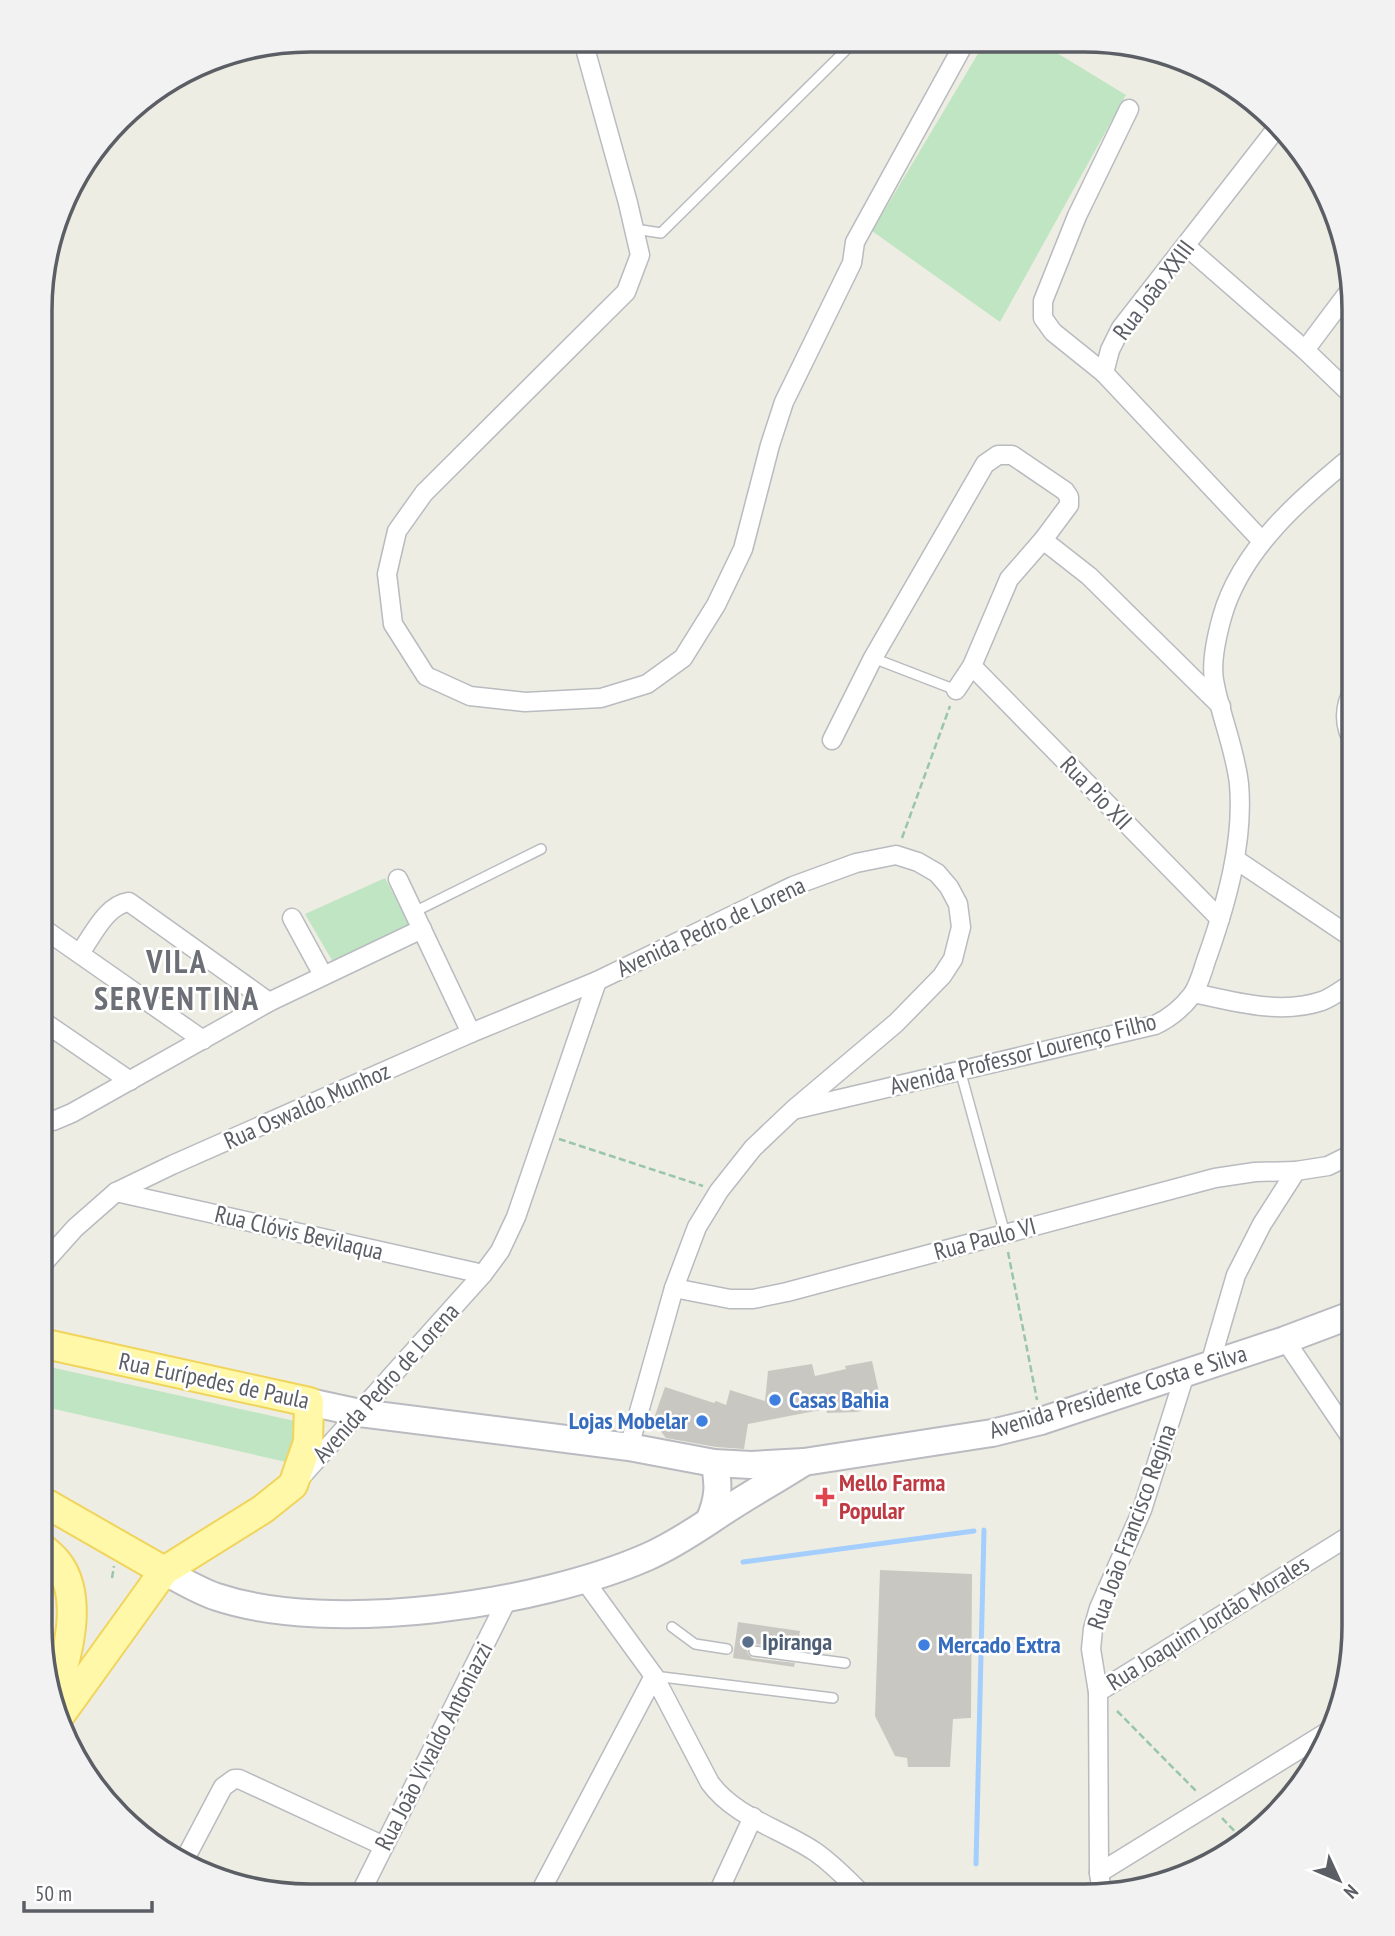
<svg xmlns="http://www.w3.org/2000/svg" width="1395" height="1936" font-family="'PT Sans Narrow',sans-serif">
<rect width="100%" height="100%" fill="#eeede3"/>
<g fill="#c0e5c3">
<path d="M985,42h54l87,53 -126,227 -128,-91z"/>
<path d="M385,878l25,48 -77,36 -28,-48z"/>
<path d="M41,1365l258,57 -4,42 -254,-58z"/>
</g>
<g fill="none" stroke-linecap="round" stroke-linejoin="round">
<g stroke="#a3cefe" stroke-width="5">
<path d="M743,1562l231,-31"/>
<path d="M976,1864l8,-334"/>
</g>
</g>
<g fill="#c9c7c1">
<path d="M872,1361l10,45 -25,6 -30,1 -1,-4 -78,15 -4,25 -28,-2 -50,-9 -10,-13 -2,-7 11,-31 49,16 2,-2 10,4 4,-15 35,11 3,-30 44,-7 3,12 31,-7 -1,-3z"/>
<path d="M880,1570l92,4 -1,144 -18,1 -3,48h-42l-1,-9 -12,-2 -20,-40z"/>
<path d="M738,1622l62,9 -3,19 -42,-6 -8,5 1,5 4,4 43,5 -1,4 -61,-9z"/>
</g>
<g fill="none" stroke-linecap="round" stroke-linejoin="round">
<defs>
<g id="lane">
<path d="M635,229l26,4 193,-191"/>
<path d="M873,658l83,32"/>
<path d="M414,912l127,-63"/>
<path d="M960,1070l45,164"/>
<path d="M672,1627l23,17 32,5"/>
<path d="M754,1651l91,12"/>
<path d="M654,1676l179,22"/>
</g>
<g id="street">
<path d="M583,41l45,162 12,52 -14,37 -202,201 -27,38 -10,43 6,50 33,52 44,20 55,6 76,-4 46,-14 36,-26 33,-53 27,-56 27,-104 14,-43 68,-139 3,-21 110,-200"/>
<path d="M1186,246l119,104 50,48"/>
<path d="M1305,350l45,-60"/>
<path d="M1104,373l-51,-41 -10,-14v-17l34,-85 52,-107"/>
<path d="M1043,540l46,36 132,130"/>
<path d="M1262,541l-158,-168 6,-23 11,-22 155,-199"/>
<path d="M972,666l248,253"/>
<path d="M832,740l41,-82 112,-194 13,-9h14l53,36 4,6v8l-26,35 -34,39 -37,87 -16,24"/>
<path d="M1355,745c-12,-19 -12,-39 0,-58"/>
<path d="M1235,859l119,80"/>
<path d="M398,879l73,154"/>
<path d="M292,918l31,57"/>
<path d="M41,927l162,113"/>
<path d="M80,953c13,-18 26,-48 49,-51l140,100"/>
<path d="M1194,993c41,9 87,22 128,8 11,-4 22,-13 32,-19"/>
<path d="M41,1020l89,61"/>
<path d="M797,1109l358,-84c15,-7 27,-17 37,-30 8,-11 11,-27 16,-40 19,-54 36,-114 31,-171 -4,-36 -19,-69 -25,-104 -3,-18 3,-45 8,-63 19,-68 80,-120 133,-163"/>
<path d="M41,1121h12l19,-8 197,-111 153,-73"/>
<path d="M116,1192l367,82"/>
<path d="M41,1266l34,-38 41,-36 56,-27 299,-132 126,-52 196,-95 63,-23 40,-8 22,7 19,11 12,14 9,17 3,23 -8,32 -11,17 -46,47 -103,87 -40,38 -34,43 -22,36 -23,61 -45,159"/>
<path d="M674,1288l56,11h23l34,-7 428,-114 40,-6 41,-1"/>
<path d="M1285,1340l69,102"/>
<path d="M1210,1364l26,-89 26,-51 34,-53 32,-5 26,-13"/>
<path d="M301,1477l182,-203 17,-23 16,-34 81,-236"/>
<path d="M585,1581l69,95 56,107c25,34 69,45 104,68 18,12 34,29 49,44"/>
<path d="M1098,1692l256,-159"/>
<path d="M185,1859l38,-72 11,-8h5l145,67"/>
<path d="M1099,1873l233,-144"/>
<path d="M1102,1892l-3,-19 -1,-181 -7,-43 2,-20 6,-21 43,-98 43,-136"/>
<path d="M360,1894l148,-296"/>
<path d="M539,1894l115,-218"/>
<path d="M717,1895l36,-78"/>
</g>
<g id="secondary">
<path d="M309,1402l51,11 269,34 85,16 37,2 53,-3 188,-29 49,-12 244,-81 69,-26"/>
<path d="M709,1521c9,-20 11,-37 5,-58"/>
<path d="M164,1571c17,9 35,20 53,26 114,38 320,8 430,-40 23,-10 43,-23 64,-37 29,-20 60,-37 90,-56"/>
</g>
<g id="primary">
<path d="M41,1343l268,59 -1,40 -15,43 -30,24 -99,62 -103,143"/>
<path d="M40,1500l124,71"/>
<path d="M40,1546c7,6 15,12 20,20 22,33 9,89 -5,124"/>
</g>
</defs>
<use href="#lane" stroke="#b8bbbf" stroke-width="12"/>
<use href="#street" stroke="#b8bbbf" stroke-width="21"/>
<use href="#secondary" stroke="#b9bbc1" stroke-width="30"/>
<use href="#primary" stroke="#f0d45b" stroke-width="32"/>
<g stroke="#99c6ab" stroke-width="2.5" stroke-dasharray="7 3.5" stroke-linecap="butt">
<path d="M902,838l48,-132"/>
<path d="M559,1139l144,47"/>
<path d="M1008,1252l29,148"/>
<path d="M112,1578l2,-12"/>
<path d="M1117,1711l81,82"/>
<path d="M1222,1818l22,23"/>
</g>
<use href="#lane" stroke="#fff" stroke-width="9"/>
<use href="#street" stroke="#fff" stroke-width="18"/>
<use href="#secondary" stroke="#fff" stroke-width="26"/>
<use href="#primary" stroke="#fef8a8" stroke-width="28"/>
</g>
<g fill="#3f7fe0" stroke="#fff" stroke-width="2.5">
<circle cx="775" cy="1400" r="7"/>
<circle cx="702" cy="1421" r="7"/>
<circle cx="924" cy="1645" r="7"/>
</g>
<path fill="#e0444e" stroke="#fff" stroke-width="2.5" d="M821.5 1486.5h7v7h7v7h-7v7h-7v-7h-7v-7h7z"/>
<circle fill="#5c6f8a" stroke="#fff" stroke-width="2.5" cx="748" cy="1642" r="7"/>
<g text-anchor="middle" stroke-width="5" stroke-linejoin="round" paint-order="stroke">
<g font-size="24" fill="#5b5e64" stroke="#fff">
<text transform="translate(1154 290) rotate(-53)" y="8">Rua João XXIII</text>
<text transform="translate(1096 793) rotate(46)" y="8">Rua Pio XII</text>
<text transform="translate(711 927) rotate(-25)" y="8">Avenida Pedro de Lorena</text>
<text transform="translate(1023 1054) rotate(-14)" y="8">Avenida Professor Lourenço Filho</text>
<text transform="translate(307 1106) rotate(-24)" y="8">Rua Oswaldo Munhoz</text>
<text transform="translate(299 1233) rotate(13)" y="8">Rua Clóvis Bevilaqua</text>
<text transform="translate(985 1239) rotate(-15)" y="8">Rua Paulo VI</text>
<text transform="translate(214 1381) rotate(12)" y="8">Rua Eurípedes de Paula</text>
<text transform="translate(386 1383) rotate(-48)" y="8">Avenida Pedro de Lorena</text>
<text transform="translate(1118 1392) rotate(-17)" y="8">Avenida Presidente Costa e Silva</text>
<text transform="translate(1132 1527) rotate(-70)" y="8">Rua João Francisco Regina</text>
<text transform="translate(1208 1623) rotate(-32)" y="8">Rua Joaquim Jordão Morales</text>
<text transform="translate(434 1746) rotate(-63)" y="8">Rua João Vivaldo Antoniazzi</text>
</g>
<g font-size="24" font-weight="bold" fill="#366cbe" stroke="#fff" text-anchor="start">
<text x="789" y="1408">Casas Bahia</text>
<text x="688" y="1429" text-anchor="end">Lojas Mobelar</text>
<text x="938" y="1653">Mercado Extra</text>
</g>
<g font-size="24" font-weight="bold" fill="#be3a42" stroke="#fff" text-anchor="start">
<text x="839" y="1491">Mello Farma<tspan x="839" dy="28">Popular</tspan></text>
</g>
<g font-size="24" font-weight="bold" fill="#4e5e75" stroke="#fff" text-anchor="start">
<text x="762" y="1650">Ipiranga</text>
</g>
<g font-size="32" font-weight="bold" letter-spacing="2" fill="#6c7076" stroke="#fff">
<text x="177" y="973">VILA<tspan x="177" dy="37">SERVENTINA</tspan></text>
</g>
</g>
<path d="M0 0H1395V1936H0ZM310 52H1084A258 258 0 0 1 1342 310V1626A258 258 0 0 1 1084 1884H310A258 258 0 0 1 52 1626V310A258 258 0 0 1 310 52Z" fill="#f2f2f3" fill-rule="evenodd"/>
<path fill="none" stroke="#5b5e64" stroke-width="3.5" d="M310 52H1084A258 258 0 0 1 1342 310V1626A258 258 0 0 1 1084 1884H310A258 258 0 0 1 52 1626V310A258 258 0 0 1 310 52Z"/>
<g transform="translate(1339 1880) rotate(134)" stroke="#ffffff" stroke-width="5" paint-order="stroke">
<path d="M0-5L12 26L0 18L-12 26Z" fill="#5b5e64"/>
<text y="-10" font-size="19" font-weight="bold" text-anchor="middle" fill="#5b5e64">N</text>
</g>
<path d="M24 1901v10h128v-10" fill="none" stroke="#5b5e64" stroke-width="3.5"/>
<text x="35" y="1901" font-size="21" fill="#5b5e64" stroke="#ffffff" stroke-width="5" paint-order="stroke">50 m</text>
</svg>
